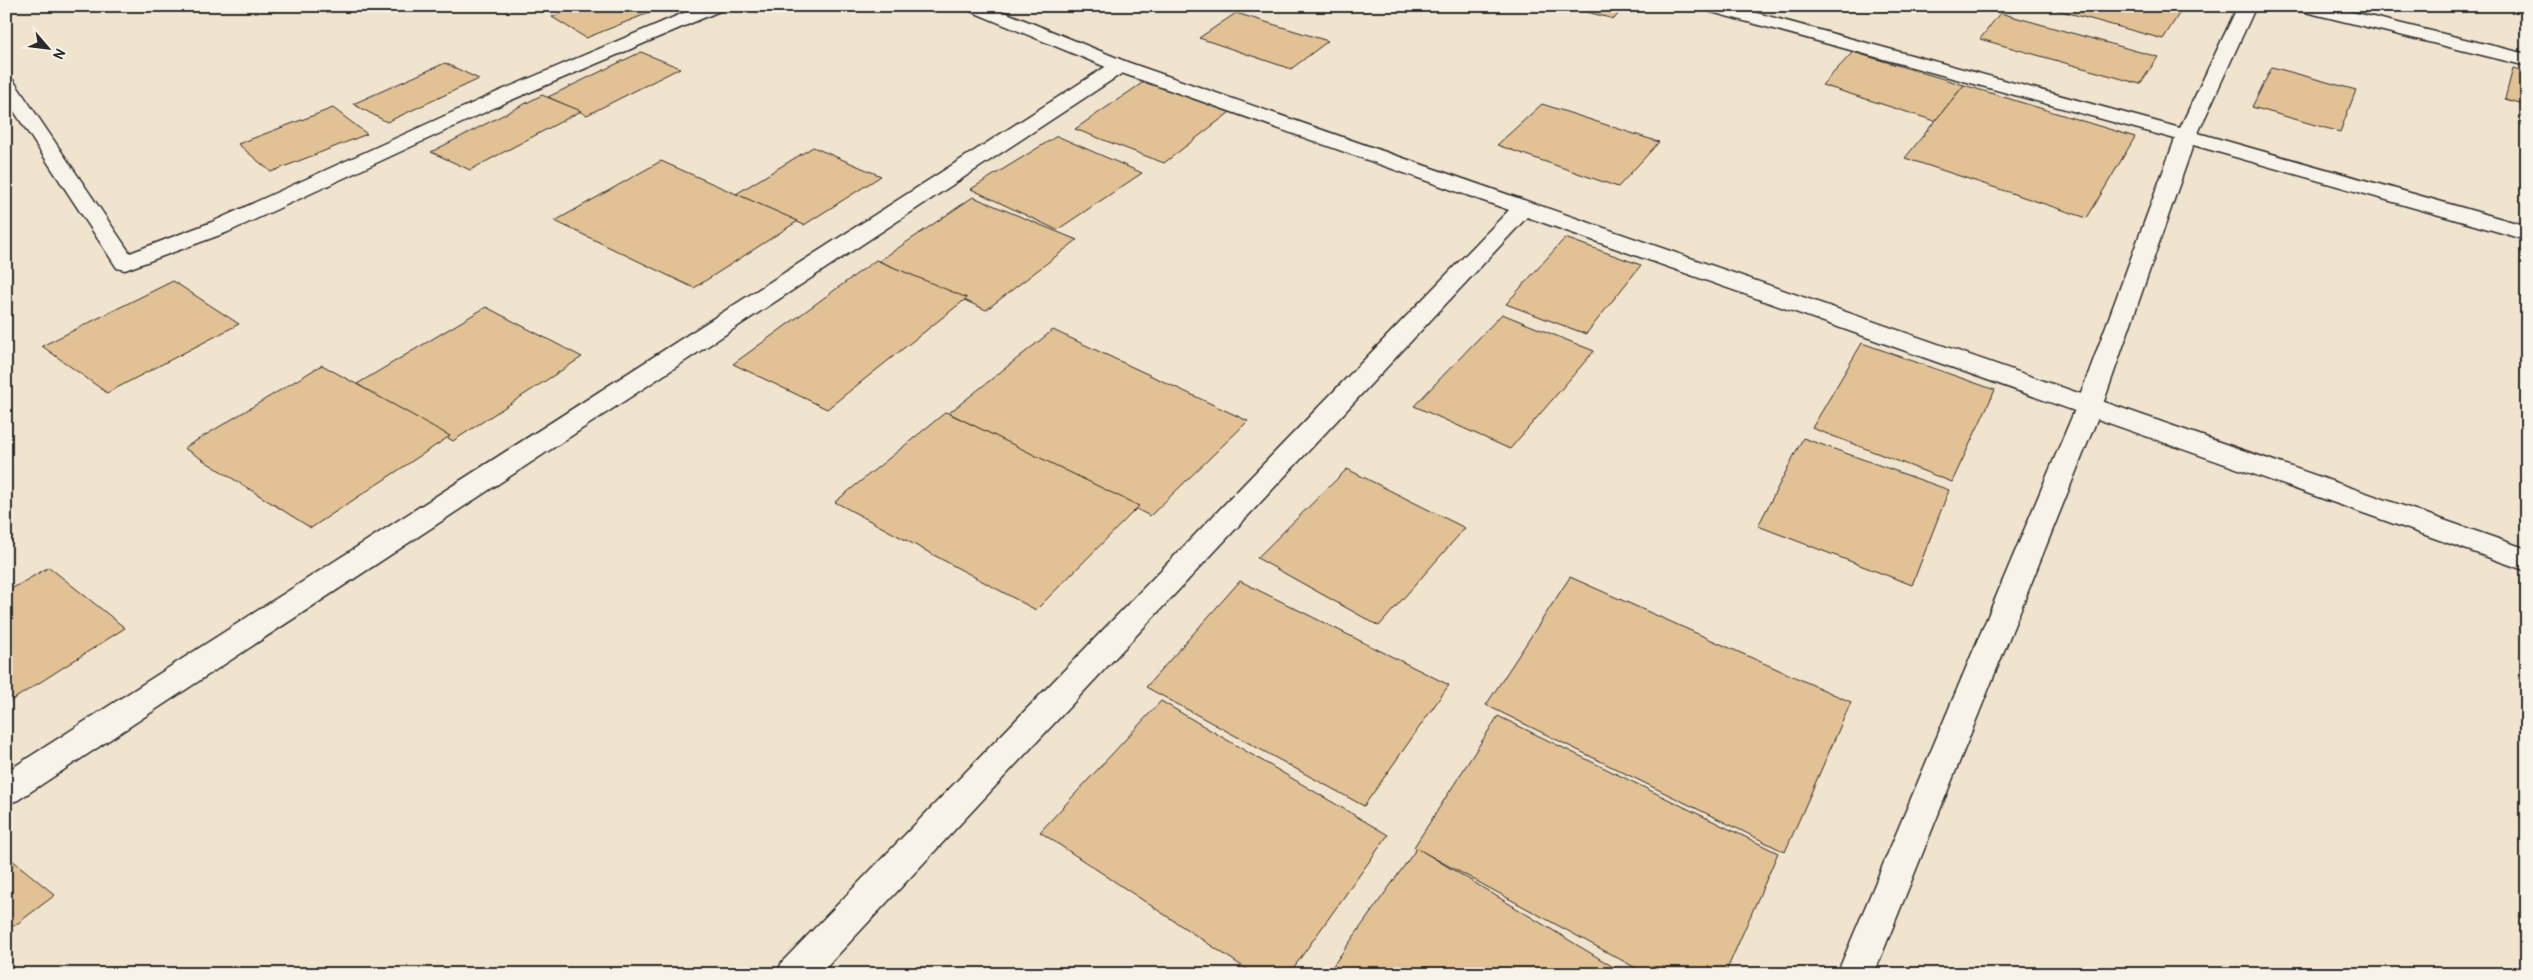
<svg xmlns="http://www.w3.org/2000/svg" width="2533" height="980" font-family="Pangolin,sans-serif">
<rect width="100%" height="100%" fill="#f1e4cf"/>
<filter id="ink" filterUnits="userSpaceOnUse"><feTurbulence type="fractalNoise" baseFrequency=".02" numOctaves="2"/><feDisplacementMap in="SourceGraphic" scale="10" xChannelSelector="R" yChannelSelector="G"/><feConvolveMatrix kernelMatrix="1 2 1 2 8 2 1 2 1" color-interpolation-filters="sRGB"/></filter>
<g filter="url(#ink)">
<g fill="#e2c294" stroke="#2b2b2b">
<path d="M581,6h85l-80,32 -34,-21z"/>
<path d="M1564,6h61l-11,13z"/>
<path d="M2043,6h141l-21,33z"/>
<path d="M1236,13l92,28 -37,28 -92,-31z"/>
<path d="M2000,13l158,44 -18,27 -160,-45z"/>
<path d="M641,52l39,16 -93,47 -39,-18z"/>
<path d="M1853,52l111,33 -29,36 -113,-36z"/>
<path d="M445,63l34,16 -92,43 -34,-18z"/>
<path d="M2272,67l84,23 -16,42 -88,-25z"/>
<path d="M2513,68l14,4v33l-22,-6z"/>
<path d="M1148,79l86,30 -70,54 -89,-34z"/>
<path d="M1964,85l171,52 -48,81 -182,-60z"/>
<path d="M542,95l39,16 -111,59 -39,-18z"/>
<path d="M1542,104l117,38 -41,45 -121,-42z"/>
<path d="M333,108l34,26 -96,38 -33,-28z"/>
<path d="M1057,136l85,37 -85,57 -86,-41z"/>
<path d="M813,147l68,29 -77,49 -68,-31z"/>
<path d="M661,161l137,60 -104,67 -139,-67z"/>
<path d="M973,197l104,43 -91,70 -107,-49z"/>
<path d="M1565,238l76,27 -55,69 -80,-30z"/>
<path d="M876,260l91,38 -140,111 -94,-45z"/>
<path d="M173,281l66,43 -132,69 -65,-47z"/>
<path d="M486,307l96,50 -129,84 -96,-57z"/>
<path d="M1502,314l92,37 -84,98 -96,-43z"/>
<path d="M1053,330l195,91 -98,95 -201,-103z"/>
<path d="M1862,343l133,47 -43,92 -140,-54z"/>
<path d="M322,365l128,71 -139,92 -127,-80z"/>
<path d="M946,412l193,94 -103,104 -201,-108z"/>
<path d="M1803,438l146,52 -37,95 -154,-59z"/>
<path d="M1347,469l118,59 -86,98 -122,-68z"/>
<path d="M49,567l76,61 -119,76v-112z"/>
<path d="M1570,577l281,125 -66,150 -299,-147z"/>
<path d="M1240,581l209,104 -85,121 -218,-119z"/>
<path d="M1161,701l227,134 -99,139h-35l-214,-142z"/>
<path d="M1498,716l280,137 -53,121h-78l-233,-127z"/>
<path d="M1417,848l208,126h-298z"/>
<path d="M6,855l49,40 -49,37z"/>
</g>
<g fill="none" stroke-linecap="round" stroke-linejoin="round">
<defs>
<path id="lane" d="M965,6h25l137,56 1400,487v22l-1000,-354 -707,757h-43l5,-12 727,-752 -396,-140 -145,-60z"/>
<g id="street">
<path d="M700,6h25l-3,4 -213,91 -281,131 -103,38 -8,-2 -111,-169v-21l7,2 117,173 82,-31 283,-129z"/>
<path d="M1701,6h30l449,122 58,-122h18l-58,127 329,93v14l-334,-95 -91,262 -228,567h-37l239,-567 99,-268 -471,-129z"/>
<path d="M2294,6h33l200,48v12l-230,-56z"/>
<path d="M1120,60l7,2 3,4 -3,4 -1109,730 -12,4v-32l1107,-710z"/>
</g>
</defs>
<use href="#lane" stroke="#2b2b2b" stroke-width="3"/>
<use href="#street" stroke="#2b2b2b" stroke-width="3"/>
<use href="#lane" fill="#f7f3e8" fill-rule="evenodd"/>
<use href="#street" fill="#f7f3e8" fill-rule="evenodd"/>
</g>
</g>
<rect width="2533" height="980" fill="none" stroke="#f7f3e8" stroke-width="25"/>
<rect x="12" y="12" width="2508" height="955" fill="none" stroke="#2b2b2b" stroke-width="2" filter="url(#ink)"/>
<g transform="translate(48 48) rotate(118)" stroke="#f7f3e8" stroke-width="4" paint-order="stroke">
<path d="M0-4L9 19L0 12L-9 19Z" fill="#2b2b2b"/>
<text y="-8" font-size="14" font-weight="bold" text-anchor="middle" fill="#2b2b2b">N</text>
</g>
</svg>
